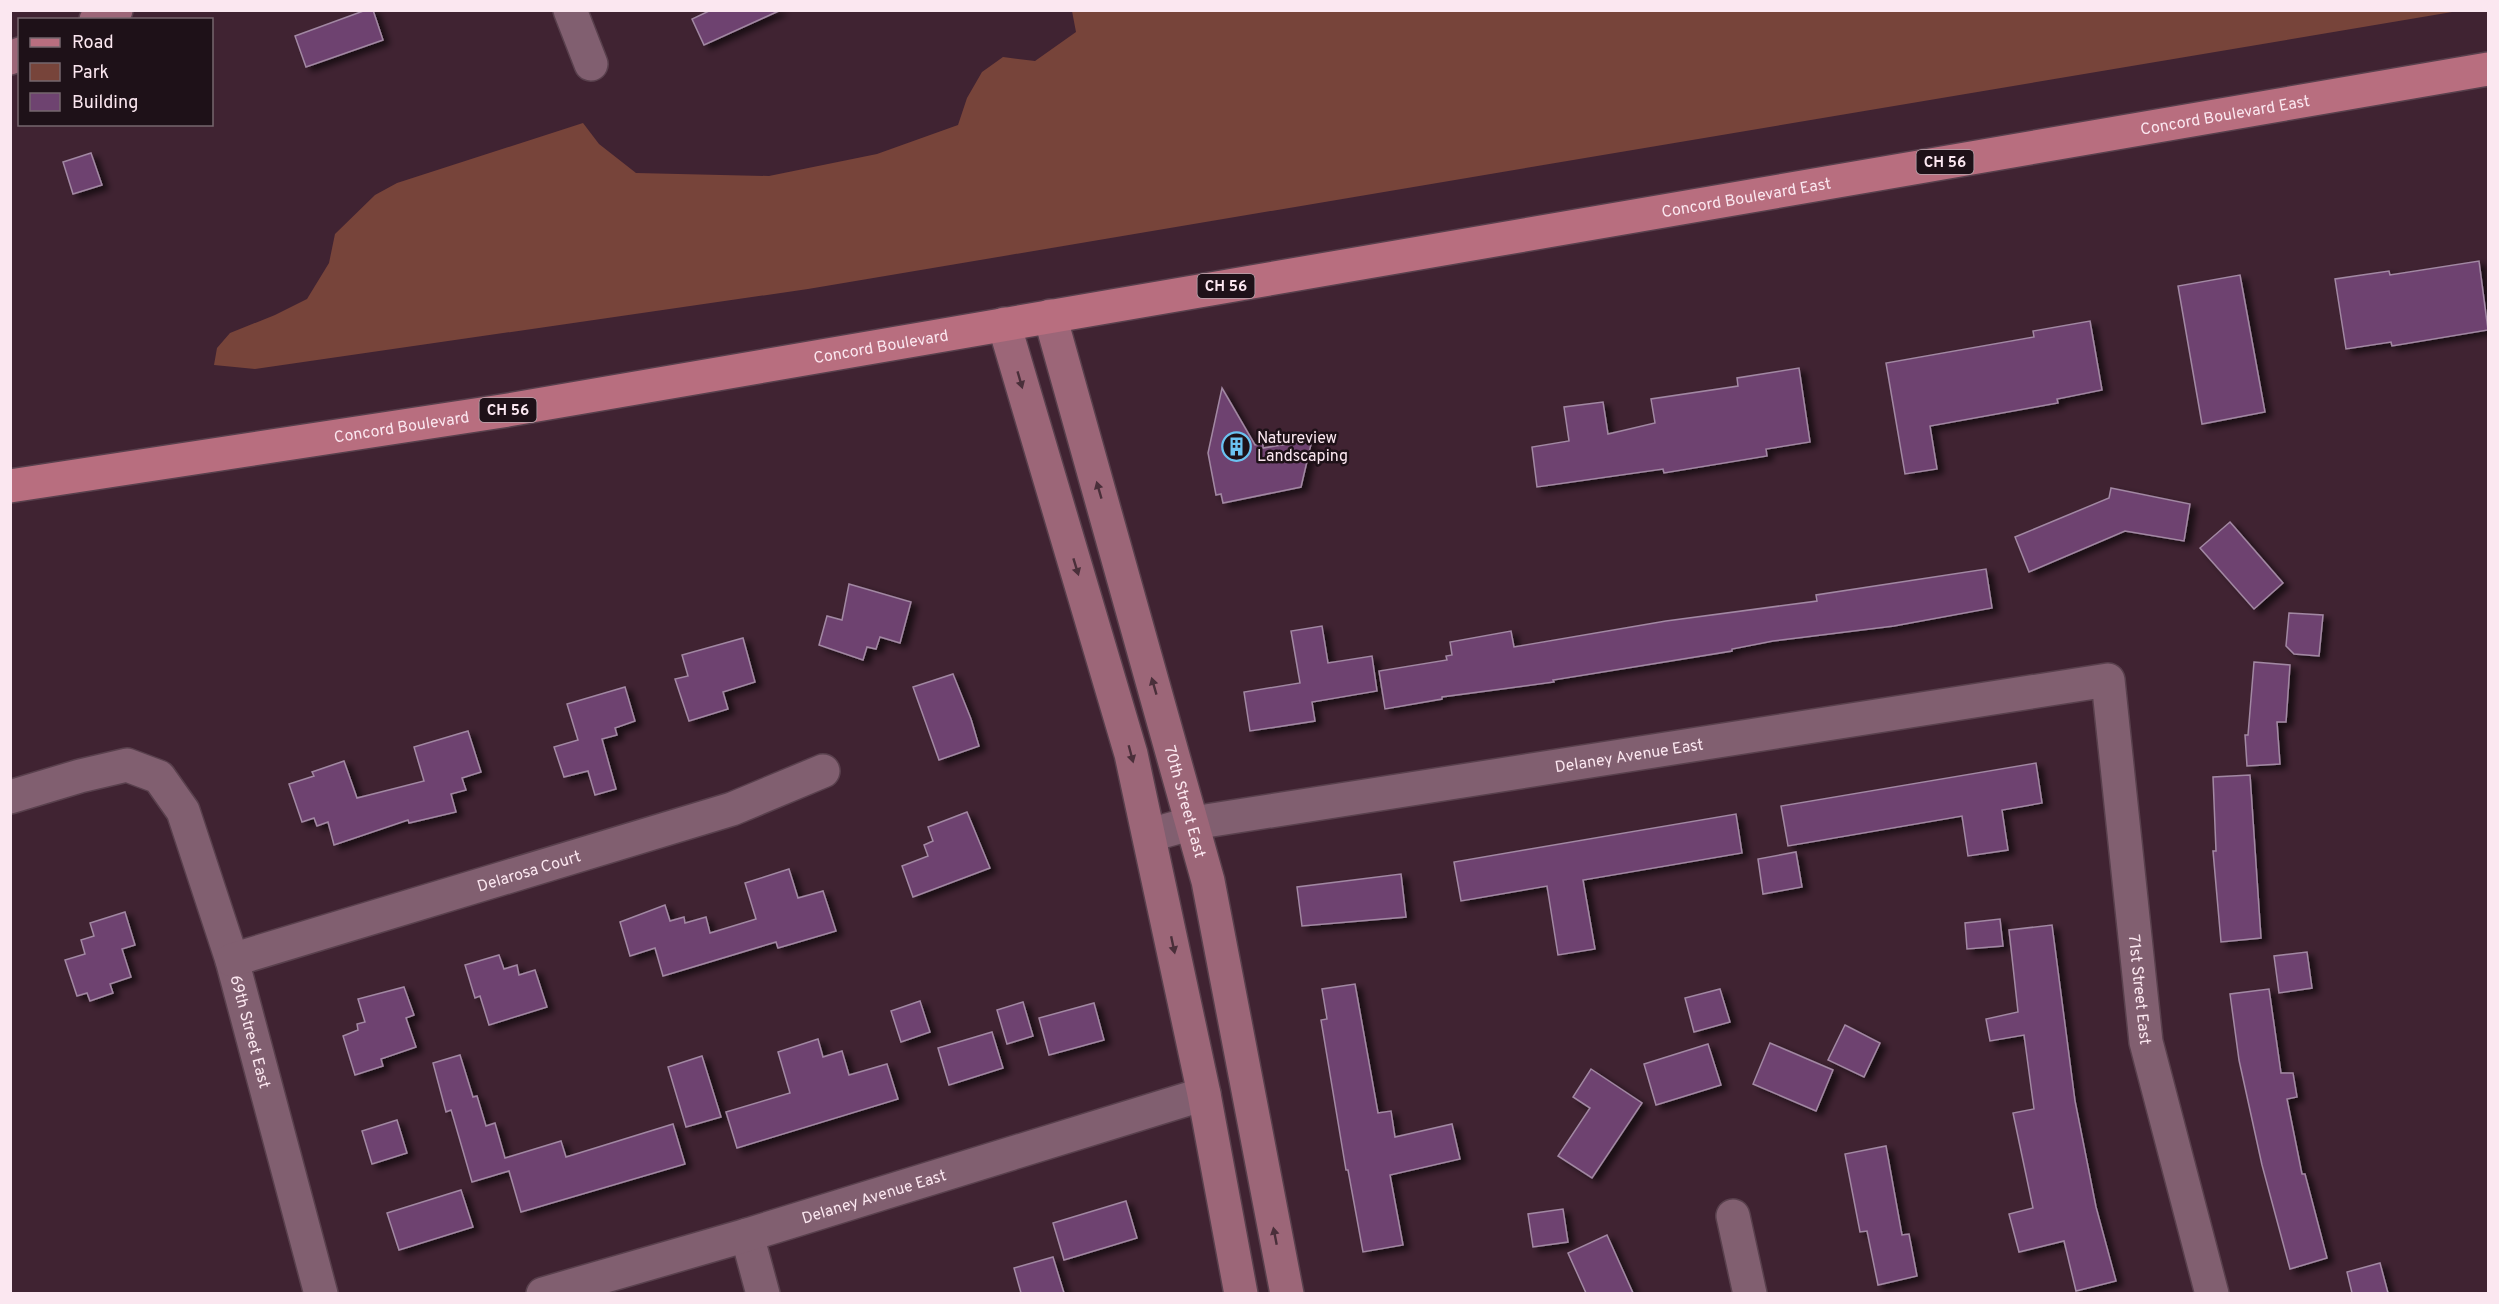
<svg xmlns="http://www.w3.org/2000/svg" width="2499" height="1304" font-family="Overpass,sans-serif">
<defs>
<filter id="shadow"><feDropShadow dx="6" dy="4" stdDeviation="3" flood-color="#0009"/></filter>
</defs>
<rect width="100%" height="100%" fill="#402332"/>
<path fill="#77443a" d="M1072,11v-1l1386,1 -1650,278 -553,80 -41,-4 3,-17 13,-15 45,-18 32,-16 22,-36 6,-29 40,-39 22,-12 186,-60 16,21 37,29 133,3 108,-22 81,-29 9,-27 15,-26 21,-15 32,4 41,-29z"/>
<g fill="#6e4370" stroke="#a288a3" stroke-width="1.5" filter="url(#shadow)">
<path d="M366,10h7l10,30 -77,27 -11,-31z"/>
<path d="M711,10h70l-77,35 -12,-26z"/>
<path d="M91,153l11,32 -29,9 -10,-32z"/>
<path d="M2479,261l9,69 -96,16 -1,-4 -45,7 -11,-70 54,-8 1,4z"/>
<path d="M2240,275l25,137 -63,12 -24,-138z"/>
<path d="M2090,321l12,69 -45,9 1,4 -128,23 7,43 -32,5 -19,-111 148,-26 -1,-6z"/>
<path d="M1799,368l11,74 -44,7 1,7 -103,17 -1,-4 -126,18 -5,-40 37,-6 -5,-34 39,-5 5,32 47,-11 -4,-24 87,-13 -1,-8z"/>
<path d="M1222,388l33,57 8,-1v4l49,-8 -11,47 -78,16 -2,-9 -5,1 -8,-42z"/>
<path d="M2111,488l79,16 -6,37 -59,-10 -96,41 -14,-35 94,-39z"/>
<path d="M2230,522l53,61 -29,26 -54,-61z"/>
<path d="M1986,569l6,39 -98,18 -121,15 -41,8v2l-179,29 1,2 -112,15v2l-57,10 -6,-38 68,-11 -1,-4 6,-1 -2,-13 61,-11 3,16 152,-26 151,-20 -1,-6z"/>
<path d="M849,584l62,18 -11,41 -20,-6 -4,12 -9,-2 -4,13 -44,-15 8,-29 15,4z"/>
<path d="M2289,613l34,2 -4,41 -25,-2 -8,-8z"/>
<path d="M1322,626l6,37 44,-7 5,35 -65,11 3,19 -65,10 -6,-39 56,-9 -9,-52z"/>
<path d="M743,638l12,44 -32,10 5,17 -39,12 -14,-42 13,-3 -6,-21z"/>
<path d="M2254,662l36,3 -4,57h-9l3,42 -33,2 -2,-31h3z"/>
<path d="M953,674l18,45 8,27 -40,14 -26,-73z"/>
<path d="M625,687l10,34 -20,7 2,7 -15,4 14,50 -21,6 -7,-24 -24,6 -10,-30 24,-7 -11,-36z"/>
<path d="M468,731l13,41 -19,6 4,12 -15,4 5,18 -47,11 -1,-3 -74,25 -6,-23 -11,4 -3,-8 -12,4 -13,-38 25,-8 -2,-4 32,-11 13,37 67,-17 -10,-34z"/>
<path d="M2036,763l6,40 -40,7 6,40 -40,6 -6,-40 -174,30 -7,-40z"/>
<path d="M2250,775l11,163 -40,4 -8,-91h3l-3,-74z"/>
<path d="M967,812l23,56 -77,29 -11,-31 26,-10 -4,-11 9,-4 -5,-14z"/>
<path d="M1736,814l6,39 -159,27 12,69 -37,6 -11,-69 -86,15 -7,-39z"/>
<path d="M1796,852l6,35 -39,7 -5,-35z"/>
<path d="M789,869l9,29 25,-7 13,40 -58,17 -2,-6 -113,34 -8,-28 -25,8 -10,-34 45,-17 5,16 14,-4 1,6 21,-6 4,16 46,-14 -11,-36z"/>
<path d="M1401,874l5,43 -104,9 -5,-39z"/>
<path d="M125,912l10,33 -13,4 9,28 -21,7 3,9 -23,8 -3,-8 -10,3 -12,-36 20,-6 -4,-14 13,-4 -4,-13z"/>
<path d="M2000,919l3,27 -36,3 -2,-26z"/>
<path d="M2052,925l23,176 21,106 20,74 -40,10 -12,-50 -45,11 -10,-38 24,-6 -20,-95 21,-4 -10,-74 -34,6 -4,-22 32,-7 -9,-82z"/>
<path d="M2307,952l5,36 -33,5 -5,-37z"/>
<path d="M499,955l5,14 13,-4 2,10 16,-5 12,37 -58,18 -9,-29 -5,2 -10,-33z"/>
<path d="M1355,984l23,129 13,-2 4,26 57,-13 8,35 -70,16 13,70 -40,7 -15,-82h-2l-25,-150 6,-1 -5,-30z"/>
<path d="M404,987l10,28 -8,3 10,29 -35,12 2,7 -28,9 -12,-39 15,-6 -1,-6 8,-2 -7,-23z"/>
<path d="M1720,989l10,33 -36,10 -9,-34z"/>
<path d="M2269,989l12,84h12l4,24 -10,2 15,75h3l22,84 -37,11 -28,-104 -23,-105 -9,-66z"/>
<path d="M920,1001l10,31 -29,10 -10,-31z"/>
<path d="M1023,1002l10,34 -26,8 -10,-34z"/>
<path d="M1094,1003l10,37 -55,15 -10,-37z"/>
<path d="M1845,1025l35,18 -16,34 -36,-17z"/>
<path d="M992,1032l11,36 -54,17 -11,-37z"/>
<path d="M818,1039l5,18 19,-6 7,24 38,-11 11,35 -161,49 -11,-36 64,-19 -12,-41z"/>
<path d="M1770,1043l63,27 -17,41 -63,-27z"/>
<path d="M1708,1044l13,41 -65,20 -12,-41z"/>
<path d="M460,1055l13,42 4,-1 9,30 9,-3 10,35 56,-17 5,16 107,-33 12,40 -164,48 -12,-41 -37,11 -20,-69 -1,-3 -5,2 -13,-49z"/>
<path d="M702,1056l19,61 -35,10 -18,-60z"/>
<path d="M1591,1069l51,34 -50,75 -34,-22 32,-48 -17,-11z"/>
<path d="M397,1120l10,33 -35,11 -10,-33z"/>
<path d="M1886,1146l16,89 7,-1 8,42 -39,9 -11,-54 -7,1 -15,-78z"/>
<path d="M461,1190l12,37 -74,23 -12,-37z"/>
<path d="M1126,1201l11,37 -73,22 -11,-37z"/>
<path d="M1563,1209l5,33 -35,5 -5,-33z"/>
<path d="M1607,1235l26,58h-47l-18,-40z"/>
<path d="M1053,1257l11,36h-43l-7,-25z"/>
<path d="M2380,1263l8,30h-36l-5,-21z"/>
</g>
<g fill="none" stroke-linecap="round" stroke-linejoin="round">
<defs>
<g id="street">
<path d="M570,10l21,54"/>
<path id="s1" d="M10,797l70,-21 47,-11 32,12 24,34 49,149 89,334"/>
<path id="s2" d="M1150,835l43,-12 915,-143 38,362 66,252"/>
<path id="s3" d="M232,960l500,-151 91,-38"/>
<path d="M1733,1216l17,78"/>
<path d="M747,1235l16,59"/>
<path id="s4" d="M543,1294l204,-59 457,-141"/>
</g>
<g id="secondary">
<path d="M96,20l20,-10"/>
<path d="M10,58l10,-4"/>
<path id="s5" d="M1050,316l158,565 79,413"/>
<path d="M1004,324l127,430 73,340 37,200"/>
</g>
<g id="primary">
<path id="s6" d="M10,486l498,-76 1980,-341"/>
</g>
</defs>
<use href="#street" stroke="#59404d" stroke-width="36"/>
<use href="#secondary" stroke="#59404d" stroke-width="36"/>
<use href="#primary" stroke="#59404d" stroke-width="36"/>
<use href="#street" stroke="#815f70" stroke-width="33"/>
<use href="#secondary" stroke="#9c6678" stroke-width="33"/>
<use href="#primary" stroke="#b86e7f" stroke-width="33"/>
</g>
<defs><path id="oneway-solid" d="M-6-.8H1V-3.2L6.5 0L1 3.2V.8H-6Z" transform="scale(1.5)"/></defs>
<g fill="#4a2f3a">
<use href="#oneway-solid" transform="translate(1020 380) rotate(74)"/>
<use href="#oneway-solid" transform="translate(1099 490) rotate(-106)"/>
<use href="#oneway-solid" transform="translate(1076 567) rotate(73)"/>
<use href="#oneway-solid" transform="translate(1154 686) rotate(-106)"/>
<use href="#oneway-solid" transform="translate(1131 754) rotate(75)"/>
<use href="#oneway-solid" transform="translate(1173 945) rotate(78)"/>
<use href="#oneway-solid" transform="translate(1275 1236) rotate(-101)"/>
</g>
<defs>
<symbol id="building-ring" viewBox="-11 -11 22 22"><circle r="9.5" fill="#1e1118" stroke="#6bc3f2" stroke-width="1.5"/><path d="M-4-6H4V6H1V3H-1V6H-4ZM-2.5-4.3h1.7v1.8h-1.7ZM.8-4.3h1.7v1.8H.8ZM-2.5-1h1.7V.8h-1.7ZM.8-1h1.7V.8H.8Z" fill="#6bc3f2"/></symbol>
</defs>
<g fill-rule="evenodd">
<use href="#building-ring" x="1220" y="430" width="33" height="33"/>
</g>
<g text-anchor="middle" stroke-width="5" stroke-linejoin="round" paint-order="stroke">
<g fill="#1e1118" stroke="#b9a7af" stroke-width="1.5">
<rect x="1916.5" y="150" width="57" height="24" rx="4.5"/>
<rect x="1197.5" y="274" width="57" height="24" rx="4.5"/>
<rect x="479.5" y="398" width="57" height="24" rx="4.5"/>
</g>
<g font-size="15" font-weight="bold" fill="#fbe7f0">
<text x="1945" y="167">CH 56</text>
<text x="1226" y="291">CH 56</text>
<text x="508" y="415">CH 56</text>
</g>
<g font-size="16" fill="#fbe7f0" stroke="#1e1118">
<text dy="6" stroke="none"><textPath href="#s6" startOffset="2246">Concord Boulevard East</textPath></text>
<text dy="6" stroke="none"><textPath href="#s6" startOffset="1760">Concord Boulevard East</textPath></text>
<text dy="6" stroke="none"><textPath href="#s6" startOffset="882">Concord Boulevard</textPath></text>
<text dy="6" stroke="none"><textPath href="#s6" startOffset="396">Concord Boulevard</textPath></text>
<text dy="6" stroke="none"><textPath href="#s2" startOffset="486">Delaney Avenue East</textPath></text>
<text dy="6" stroke="none"><textPath href="#s5" startOffset="504">70th Street East</textPath></text>
<text dy="6" stroke="none"><textPath href="#s3" startOffset="310">Delarosa Court</textPath></text>
<text dy="6" stroke="none"><textPath href="#s2" startOffset="1282">71st Street East</textPath></text>
<text dy="6" stroke="none"><textPath href="#s1" startOffset="428">69th Street East</textPath></text>
<text dy="6" stroke="none"><textPath href="#s4" startOffset="345">Delaney Avenue East</textPath></text>
</g>
<g font-size="16" fill="#fbe7f0" stroke="#1e1118" text-anchor="start">
<text x="1257" y="443">Natureview<tspan x="1257" dy="18">Landscaping</tspan></text>
</g>
</g>
<rect width="2499" height="1304" fill="none" stroke="#fbe7f0" stroke-width="24"/>
<rect x="18" y="18" width="195" height="108" fill="#1e1118" stroke="#76676e" stroke-width="1.5"/>
<rect x="30" y="38" width="30" height="9" fill="#b86e7f" stroke="#76676e" stroke-width="1.5"/>
<text x="72" y="48" font-size="18" fill="#fbe7f0">Road</text>
<rect x="30" y="63" width="30" height="18" fill="#77443a" stroke="#76676e" stroke-width="1.5"/>
<text x="72" y="78" font-size="18" fill="#fbe7f0">Park</text>
<rect x="30" y="93" width="30" height="18" fill="#6e4370" stroke="#76676e" stroke-width="1.5"/>
<text x="72" y="108" font-size="18" fill="#fbe7f0">Building</text>
</svg>
